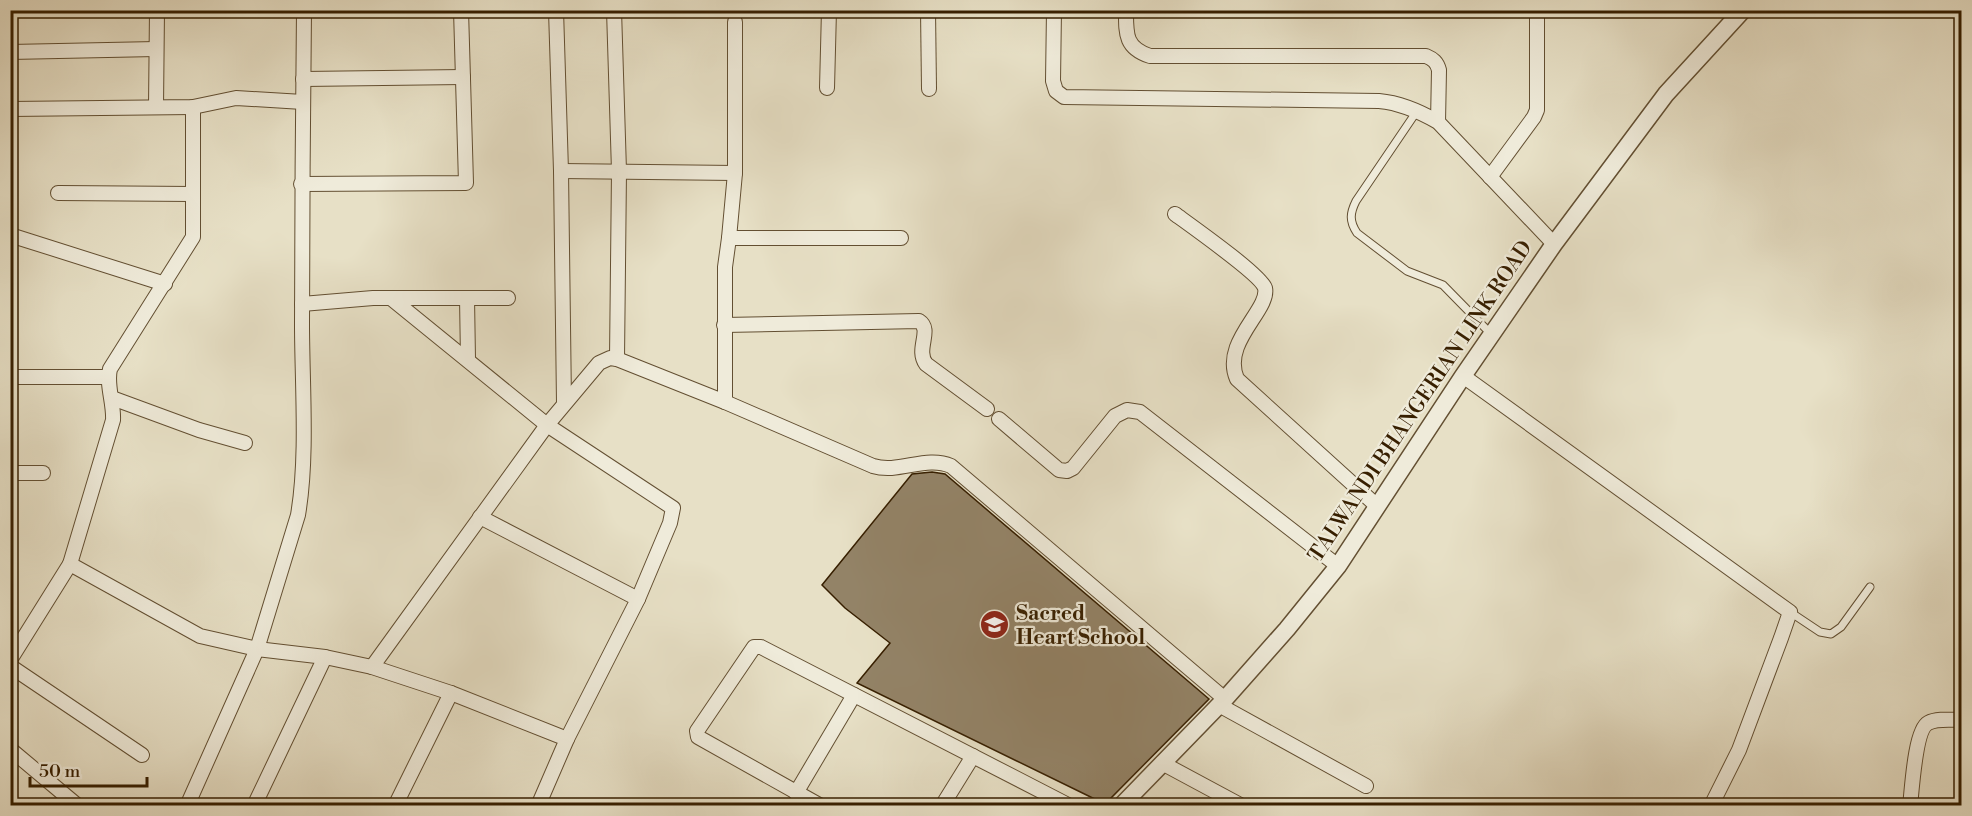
<svg xmlns="http://www.w3.org/2000/svg" width="1972" height="816" font-family="'Libre Bodoni',serif">
<rect width="100%" height="100%" fill="#e7e0c6"/>
<filter id="stains"><feTurbulence type="fractalNoise" baseFrequency=".00333" numOctaves="4"/><feColorMatrix values="0 0 0 0 .2 0 0 0 0 .09 0 0 0 0 .02 0 0 0 .5 -.17"/></filter>
<radialGradient id="worn" r=".72"><stop offset=".6" stop-color="#630" stop-opacity="0"/><stop offset="1" stop-color="#630" stop-opacity=".3"/></radialGradient>
<path fill="#938367" stroke="#371f00" stroke-width="1.5" d="M932,472l13,2 264,225 -104,105 -248,-121 33,-40 -45,-35 -23,-23 90,-111z"/>
<g fill="none" stroke-linecap="round" stroke-linejoin="round">
<defs>
<g id="service">
<path d="M1417,111l-61,90c-6,12 -7,20 1,32l50,38 36,14 49,50"/>
<path d="M1790,612l30,20 11,2 10,-7 29,-40"/>
</g>
<g id="minor">
<path d="M556,10l5,161 3,232"/>
<path d="M614,10l5,161 -2,188"/>
<path d="M928,10l1,79"/>
<path d="M1054,10l-1,71 3,10 8,6 315,4c22,2 40,10 59,21l116,122"/>
<path d="M1126,10c0,24 -1,38 24,46h276c7,3 11,6 13,14l-1,52"/>
<path d="M10,52l146,-3"/>
<path d="M303,79l160,-2"/>
<path d="M827,88l2,-78"/>
<path d="M156,107l1,-97"/>
<path d="M10,109l183,-2 43,-9 67,4"/>
<path d="M561,171l174,2v-151"/>
<path d="M1490,177l44,-60 3,-7v-100"/>
<path d="M301,184l165,-1 -5,-173"/>
<path d="M58,193l135,1"/>
<path d="M1175,214c15,11 86,61 90,74 5,22 -44,54 -28,91l140,127"/>
<path d="M10,235l155,49"/>
<path d="M729,238l6,-65"/>
<path d="M467,298l1,61"/>
<path d="M392,299l155,126 126,83 -3,15 -32,76"/>
<path d="M302,304l71,-6h135"/>
<path d="M724,325l195,-4c14,9 -4,28 7,43l61,45"/>
<path d="M1463,376l327,236 -9,26 -42,112 -28,56"/>
<path d="M10,377h98"/>
<path d="M112,398l87,32 46,13"/>
<path d="M725,402v-135l4,-29h172"/>
<path d="M999,419l60,51 8,1 6,-3 42,-52 12,-6 13,2 198,154"/>
<path d="M10,473h33"/>
<path d="M480,517l158,82 -71,140"/>
<path d="M70,564l130,72 57,13 68,8 47,10 79,26 116,46 -29,67"/>
<path d="M10,660l60,-96 43,-144c1,-17 -7,-35 -3,-51l83,-132v-130"/>
<path d="M10,666l132,89"/>
<path d="M372,667l175,-242 52,-62 11,-5 7,1 108,43 148,64c26,8 53,-11 78,0l274,233"/>
<path d="M1219,705l147,81"/>
<path d="M10,749l68,57"/>
<path d="M1162,763l80,43"/>
<path d="M796,793l58,-98"/>
<path d="M187,806l70,-157 41,-134c10,-59 4,-131 4,-191 0,-105 1,-209 2,-314"/>
<path d="M254,806l71,-149"/>
<path d="M395,806l56,-113"/>
<path d="M821,806l-123,-69 -1,-6 57,-84h7l309,159"/>
<path d="M942,806l31,-50"/>
<path d="M1910,806c2,-16 5,-76 18,-83 9,-5 24,-3 34,-3"/>
</g>
<path id="tertiary" d="M1121,806l104,-107 62,-70 51,-63 125,-190 91,-132 112,-150 77,-84"/>
</defs>
<use href="#service" stroke="#634f32" stroke-width="9"/>
<use href="#minor" stroke="#634f32" stroke-width="16"/>
<use href="#tertiary" stroke="#634f32" stroke-width="19"/>
<use href="#service" stroke="#efebda" stroke-width="7"/>
<use href="#minor" stroke="#efebda" stroke-width="14"/>
<use href="#tertiary" stroke="#efebda" stroke-width="16"/>
</g>
<defs>
<symbol id="school-disc" viewBox="-11 -11 22 22"><circle r="9.5" fill="#8f2418" stroke="#efebda"/><path d="M0-5L7-2L0 1L-7-2ZM-4 1L0 2.5L4 1V4Q0 6-4 4Z" fill="#fff"/></symbol>
</defs>
<g fill-rule="evenodd">
<use href="#school-disc" x="978" y="608" width="33" height="33"/>
</g>
<g text-anchor="middle" stroke-width="4.5" stroke-linejoin="round" paint-order="stroke">
<g font-size="21" fill="#371f00" stroke="#efebda">
<text transform="translate(1420 401) rotate(-56)" y="7">TALWANDI BHANGERIAN LINK ROAD</text>
</g>
<g font-size="21" font-weight="bold" fill="#371f00" stroke="#efebda" text-anchor="start">
<text x="1016" y="620">Sacred<tspan x="1016" dy="24">Heart School</tspan></text>
</g>
</g>
<rect width="1972" height="816" fill="none" stroke="#e7e0c6" stroke-width="36"/>
<rect x="12" y="12" width="1948" height="792" fill="none" stroke="#371f00" stroke-width="3"/>
<rect x="18" y="18" width="1936" height="780" fill="none" stroke="#371f00" stroke-width="1.5"/>
<path d="M30 777v9h117v-9" fill="none" stroke="#371f00" stroke-width="3"/>
<text x="39" y="777" font-size="18" fill="#371f00" stroke="#efebda" stroke-width="4.5" paint-order="stroke">50 m</text>
<rect width="100%" height="100%" filter="url(#stains)"/>
<rect width="100%" height="100%" fill="url(#worn)"/>
</svg>
